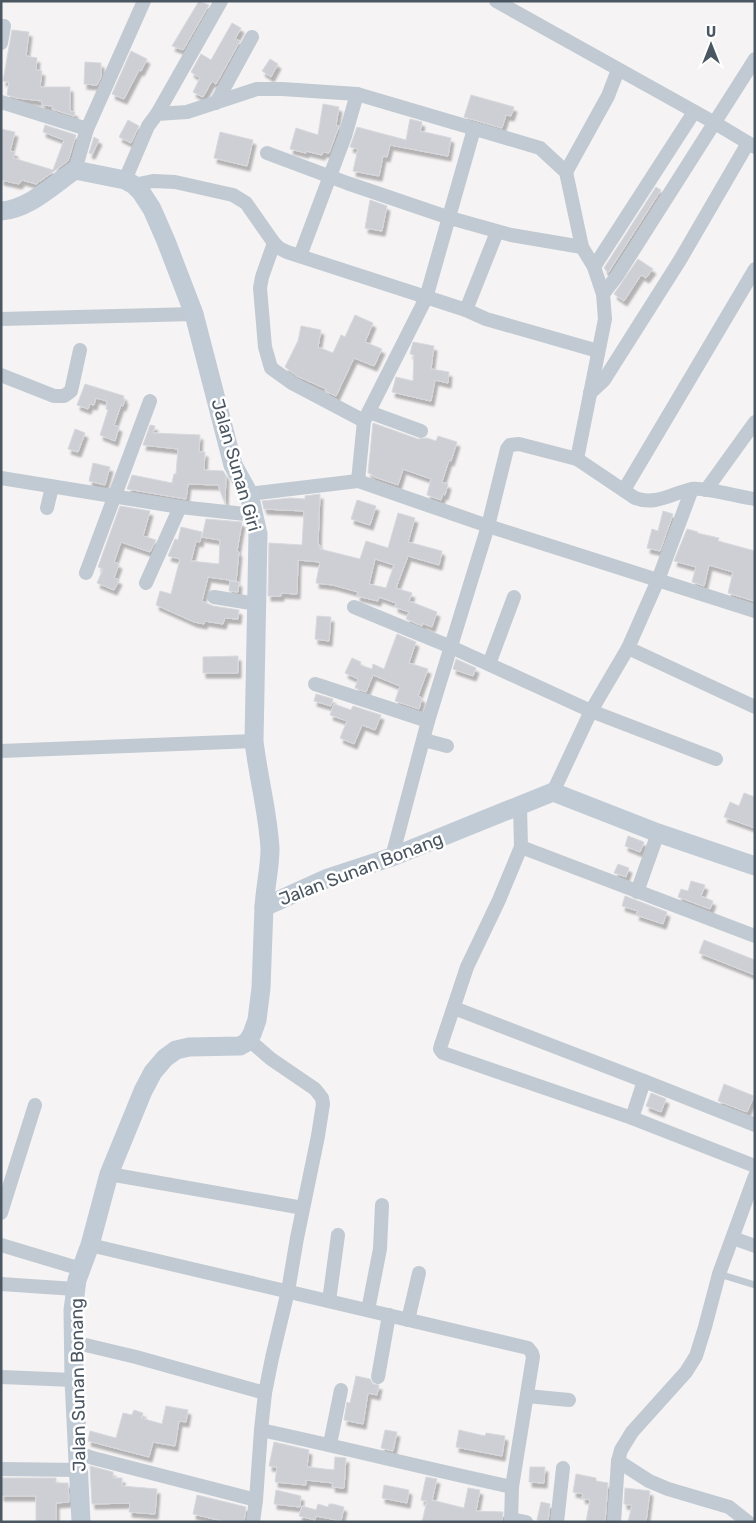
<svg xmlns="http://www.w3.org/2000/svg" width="756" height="1523" font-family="Rubik,sans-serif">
<defs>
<filter id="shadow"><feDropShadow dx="3" dy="5" stdDeviation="1" flood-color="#0004"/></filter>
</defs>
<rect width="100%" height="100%" fill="#f5f3f3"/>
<g fill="#cdcfd5" stroke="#d7d9de" fill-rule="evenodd" filter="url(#shadow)">
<path d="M199,1l10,4 -26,45 -11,-4z"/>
<path d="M232,23l9,5 -6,11 5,2 -24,43 -4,-3 -9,16 -10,-5 7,-14 -9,-6 10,-18 10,6z"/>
<path d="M12,30l17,2 -3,24 11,2 -1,12 6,1 -2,16h30v24l5,1 -1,4 -22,-7 1,-3 -11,-1v-4l-25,-3 -10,-3 2,-13 -6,-1z"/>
<path d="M131,51l16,8 -6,12 -2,-1 -15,29 -12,-5z"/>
<path d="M270,59l8,5 -7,13 -9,-6z"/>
<path d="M85,62l16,1v14l-4,8 -13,-1z"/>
<path d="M471,95l43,12 -3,9 -5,-1 -4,13 -38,-11z"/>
<path d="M323,104l16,3 -3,18 3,1 -10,27 -6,-1 -1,3 -16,-4v2l-16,-4 6,-21 22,7z"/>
<path d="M410,119l12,3 -2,9 31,7 -3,18 -58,-11 -3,12 -4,-1 -4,20 -26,-5 5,-22 -8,-2 7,-20 49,13z"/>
<path d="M128,120l11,6 -8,17 -12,-6z"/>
<path d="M45,125l31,10 -8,26 -32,23 -14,-4 -3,4 -18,-4v-51l14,3 -5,19 5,1 -2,6 40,12 11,-30 -21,-8z"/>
<path d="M220,132l33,8 -6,26 -33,-8z"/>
<path d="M94,137l5,3 -7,14 -3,-1z"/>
<path d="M656,187l5,3 -53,83 -4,-5z"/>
<path d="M370,200l17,6 -5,25 -17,-3z"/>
<path d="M638,259l15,10 -7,9 -5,-3 -17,26 -10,-7z"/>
<path d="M355,315l18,8 -8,19 17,7 -8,17 -20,-8 -18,38 -11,-5 1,-2 -29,-13 -12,-9 13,-26 3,-15 20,4 -3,17 15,6 8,-18 4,2z"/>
<path d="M413,342l21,4 -3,23 18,3 -1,11 -13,-3 -4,21 -39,-9 4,-15 17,4 1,-26 -4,-1z"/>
<path d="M85,384l39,12 -1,3h2l-2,7 -2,-1 -7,20 5,2 -4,14 -15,-6 8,-25 -2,-1 1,-8 -11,-3 -2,7 -4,-1 -2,5 -11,-4z"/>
<path d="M373,423l45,16 9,-1 9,3 2,-5 19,6 -6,19 -2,-1 -7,22 6,2 -3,11 -2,-1 -2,6 -14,-5 4,-16 -28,-10 -5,16 -26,-9v-2l-4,-1z"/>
<path d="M150,425l5,1 -2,7 47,2 -1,17h6l-1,18 19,1 3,5 -1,27 -7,-18 -30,-1 -2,15 -59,-10 5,-14 40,8 2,-9h2l2,-25 -35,-4z"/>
<path d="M75,429l10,4 -7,19 -10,-3z"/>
<path d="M93,463l17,4 -5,18 -16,-4z"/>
<path d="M320,494l-2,51h2v4l40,10 6,-18 22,7 10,-35 17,5 -7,24 34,9 -3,14 -31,-9 -12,32 16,5 -3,8 28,11 -5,15 -10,-4v3l-16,-7 3,-7 -14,-5 1,-4 -17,-6 -1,4 -21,-5 1,-4 -25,-7 -17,-2 4,-21 -22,-2 -1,34 -16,-1v3h-13l1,-53 33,2 2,-34 -40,-2 -2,-8 28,-3 15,1v-3zM375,559l19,6 -8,23 -17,-4z"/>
<path d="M357,500l19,6 -6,19 -19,-6z"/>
<path d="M120,506l30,5 -7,25 13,4 -6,12 -29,-10 -7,20 5,2 -5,14 5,2 -5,10 -17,-7 6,-14 -5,-2z"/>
<path d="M663,511l10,3 -13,37 -13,-3 5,-19 6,2z"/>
<path d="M206,519l36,3 -5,29 2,1 -3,29 -28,-4 -6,24 11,5 26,4 -1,9 -13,-1 -2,6 -18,-3 -1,3 -10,-2 -38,-17 4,-14 11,3 9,-35 -12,-3 7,-17 3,1 3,-13 21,5 -2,10 -4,-1 -5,20 28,3 1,-24 -18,-3z"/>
<path d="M687,529l11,3 -1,1 22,5 -1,3 37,10 -1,50 -26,-8 5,-21 -24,-7 -5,21 -12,-4 4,-15 -22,-6z"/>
<path d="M230,581l9,1 -1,10 -9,-1z"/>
<path d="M317,616l14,1 -2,24 -14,-2z"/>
<path d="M397,634l19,8 -7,21 19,6 -10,27 4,2 -3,11 -24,-8 5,-15 -27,-11 -7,17 -11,-4 3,-9 -13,-6 7,-15 9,4 -1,3 12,4 1,-5 11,5z"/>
<path d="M238,656v17h-35v-16z"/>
<path d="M456,659l20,9 -3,8 -20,-7z"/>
<path d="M316,694l17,5 -2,7 -17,-5z"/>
<path d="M334,704l17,6 2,-4 28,9 -6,15 -13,-5 -8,19 -14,-6 7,-17 -17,-6z"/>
<path d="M744,793l11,4v31l-31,-11 6,-15 9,4z"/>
<path d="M628,836l16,6 -4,10 -15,-6z"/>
<path d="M618,864l11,4 -3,9 -12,-4z"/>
<path d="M691,881l14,4 -4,11 12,5 -3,8 -32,-12 3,-8 7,2z"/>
<path d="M625,896l42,16 -4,12 -27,-9 2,-4 -16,-5z"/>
<path d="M704,940l51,20v15l-56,-22z"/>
<path d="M724,1084l30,12 -7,16 -29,-11z"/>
<path d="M651,1093l15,6 -5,13 -15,-6z"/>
<path d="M356,1376l14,3 3,5 6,1 -2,10 -9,-2 -5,31 -19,-4 3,-18 3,1z"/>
<path d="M166,1406l22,4 -2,12 -7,-1 -4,25 -22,-4 -4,15 -61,-16 2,-10 26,7 7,-25 9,2 2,-5 9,3 -2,5 21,6z"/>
<path d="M385,1430l12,2 -4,19 -12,-3z"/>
<path d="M459,1430l26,6 1,-3 19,3 -3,20 -46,-9z"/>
<path d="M274,1442l35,8 -2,17 27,3 1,-13 11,1 -2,30 -12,-1 1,-4 -27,-3v5l-31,-3 2,-15 -8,-1z"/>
<path d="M90,1466l23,6v6h9v8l35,3 -2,25 -26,-2 1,-9 -38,1z"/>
<path d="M530,1467h15l-1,16 -15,-1z"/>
<path d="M576,1474l20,4v3l12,2 -3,39h-19l4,-22 -8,-2 1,-4 -10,-2z"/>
<path d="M426,1477l11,2 -5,21 32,8 4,-20 12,2 -4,21 27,1 -1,10h-80l5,-21 -6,-1z"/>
<path d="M1,1478h55v5h12l1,19 -13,1v19h-20v-26h-35z"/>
<path d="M384,1485l25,5 -2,13 -25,-5z"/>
<path d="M625,1488l25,3 -4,31h-18l4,-17 -8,-1z"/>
<path d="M276,1490l25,6 -1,11 -26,-3z"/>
<path d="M197,1495l49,12 -2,15h-17l-34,-8z"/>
<path d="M541,1502l9,2 -2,18 -11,-2z"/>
<path d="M318,1504l10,3 1,-3h4l11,3 -3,14 -25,-5 -1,4 -16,-4 3,-10 14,4z"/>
</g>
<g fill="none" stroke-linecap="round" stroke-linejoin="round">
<path stroke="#c1cad2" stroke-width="7" d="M719,1274l36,11"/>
<g stroke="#c1cad2" stroke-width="14">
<path d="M496,1l219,122 40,24"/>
<path d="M1,43l3,-17"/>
<path d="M1,102l86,27"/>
<path d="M216,103l36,-66"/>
<path d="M157,114l64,-113"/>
<path d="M267,153l80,30 103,35 61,17 71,12"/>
<path d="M75,170l12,-41 57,-128"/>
<path d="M566,172l42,-76 10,-26"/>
<path d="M125,180l23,-54 9,-12 30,-2 70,-23h25l75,5 183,54 26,24 16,75 12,20 9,27 2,25 -28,140 58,39c21,8 37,-5 57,-9 13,-2 47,8 63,10"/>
<path d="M134,185l19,-4 22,1 58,13 13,8 28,40 5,5 8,4 179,58 20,9 112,32"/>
<path d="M274,243l-12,34 -2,11 5,59 6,21 21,15 72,38"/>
<path d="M300,256l45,-120 12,-42"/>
<path d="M594,267l100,-155"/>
<path d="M603,294l14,-18 138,-217"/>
<path d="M466,310l31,-78"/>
<path d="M1,319l193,-5"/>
<path d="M1,375l53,21h10l7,-5 9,-41"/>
<path d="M590,393l14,-13 76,-120 68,-117"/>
<path d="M369,412l52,19"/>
<path d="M1,478l179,29 74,8"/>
<path d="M358,481l6,-60 62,-123 48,-169"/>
<path d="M624,490l131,-221"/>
<path d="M706,490l49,-68"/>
<path d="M249,494l109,-13 130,45 267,85"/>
<path d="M47,508l5,-21"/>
<path d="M86,573l64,-172"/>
<path d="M146,583l34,-76"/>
<path d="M214,597l43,7"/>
<path d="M354,607l97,40 140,64 125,48"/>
<path d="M628,648l127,59"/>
<path d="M489,664l25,-67"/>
<path d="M315,684l113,37"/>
<path d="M424,740l23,6"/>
<path d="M1,751l253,-10"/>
<path d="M553,792l38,-81 37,-63 30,-68 34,-91"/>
<path d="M520,806l1,41 -22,53 -32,67 -26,78 -1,4 3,4 189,65 12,-37 111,44"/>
<path d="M521,847l234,89"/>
<path d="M392,857l36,-136 60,-195 19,-77 3,-4 9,-1 58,15"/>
<path d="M637,892l21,-59"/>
<path d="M454,1008l190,73"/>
<path d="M249,1040l22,19 44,30 7,9 1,6 -5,32 -21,102 -9,53 -16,67 -7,35 -4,37 -5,70 -3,22"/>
<path d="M632,1118l123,48"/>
<path d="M109,1174l194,34"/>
<path d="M1,1213l34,-108"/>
<path d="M733,1238l22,8"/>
<path d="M1,1245l80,24"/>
<path d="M90,1245l438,103 4,5 1,4 -21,130 -1,35"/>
<path d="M1,1284l74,5"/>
<path d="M329,1301l9,-66"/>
<path d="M368,1310l12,-61 2,-44"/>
<path d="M408,1320l11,-47"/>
<path d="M73,1342l63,15 129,36"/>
<path d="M1,1377l73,3"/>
<path d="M378,1377l11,-62"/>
<path d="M527,1396l42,4"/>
<path d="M261,1430c84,18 167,39 251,57"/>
<path d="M330,1444l11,-54"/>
<path d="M79,1453l14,5 163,42"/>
<path d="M618,1461l31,20 19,8 61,18 19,15"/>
<path d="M1,1469l78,1"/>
<path d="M511,1519l15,3"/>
<path d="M557,1522l6,-54"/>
<path d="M614,1522l4,-61 3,-11 11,-18 54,-60 10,-16 9,-29 14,-53 36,-98"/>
</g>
<g stroke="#c1cbd6" stroke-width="19">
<path d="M1,211c28,-2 52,-26 74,-41l50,10 9,5 7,7 11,17 14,32 28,73 39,151 16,29 9,40 -4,207c4,36 14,71 16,108 0,19 -5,39 -6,58"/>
<path d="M81,1522l-7,-142 -1,-70 4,-30 13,-35 19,-71 34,-83 10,-19 12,-14 11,-8 13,-3 51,-1 7,-4 5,-8 5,-14 4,-32 3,-81 64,-29 64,-21 161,-65 105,41 97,33"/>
</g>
</g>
<g text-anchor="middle" stroke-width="5" stroke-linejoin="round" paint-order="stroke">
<g font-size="18" fill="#4a5661" stroke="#fff">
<text transform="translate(236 465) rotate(74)" y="6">Jalan Sunan Giri</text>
<text transform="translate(361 869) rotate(-21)" y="6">Jalan Sunan Bonang</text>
<text transform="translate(78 1385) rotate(-91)" y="6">Jalan Sunan Bonang</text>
</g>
</g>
<rect width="756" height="1523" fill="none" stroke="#4a5661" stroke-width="5"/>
<g transform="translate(711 45)" stroke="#ffffff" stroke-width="4" paint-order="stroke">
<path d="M0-4L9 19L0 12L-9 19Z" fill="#4a5661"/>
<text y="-8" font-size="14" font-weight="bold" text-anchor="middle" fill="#4a5661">U</text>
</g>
</svg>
